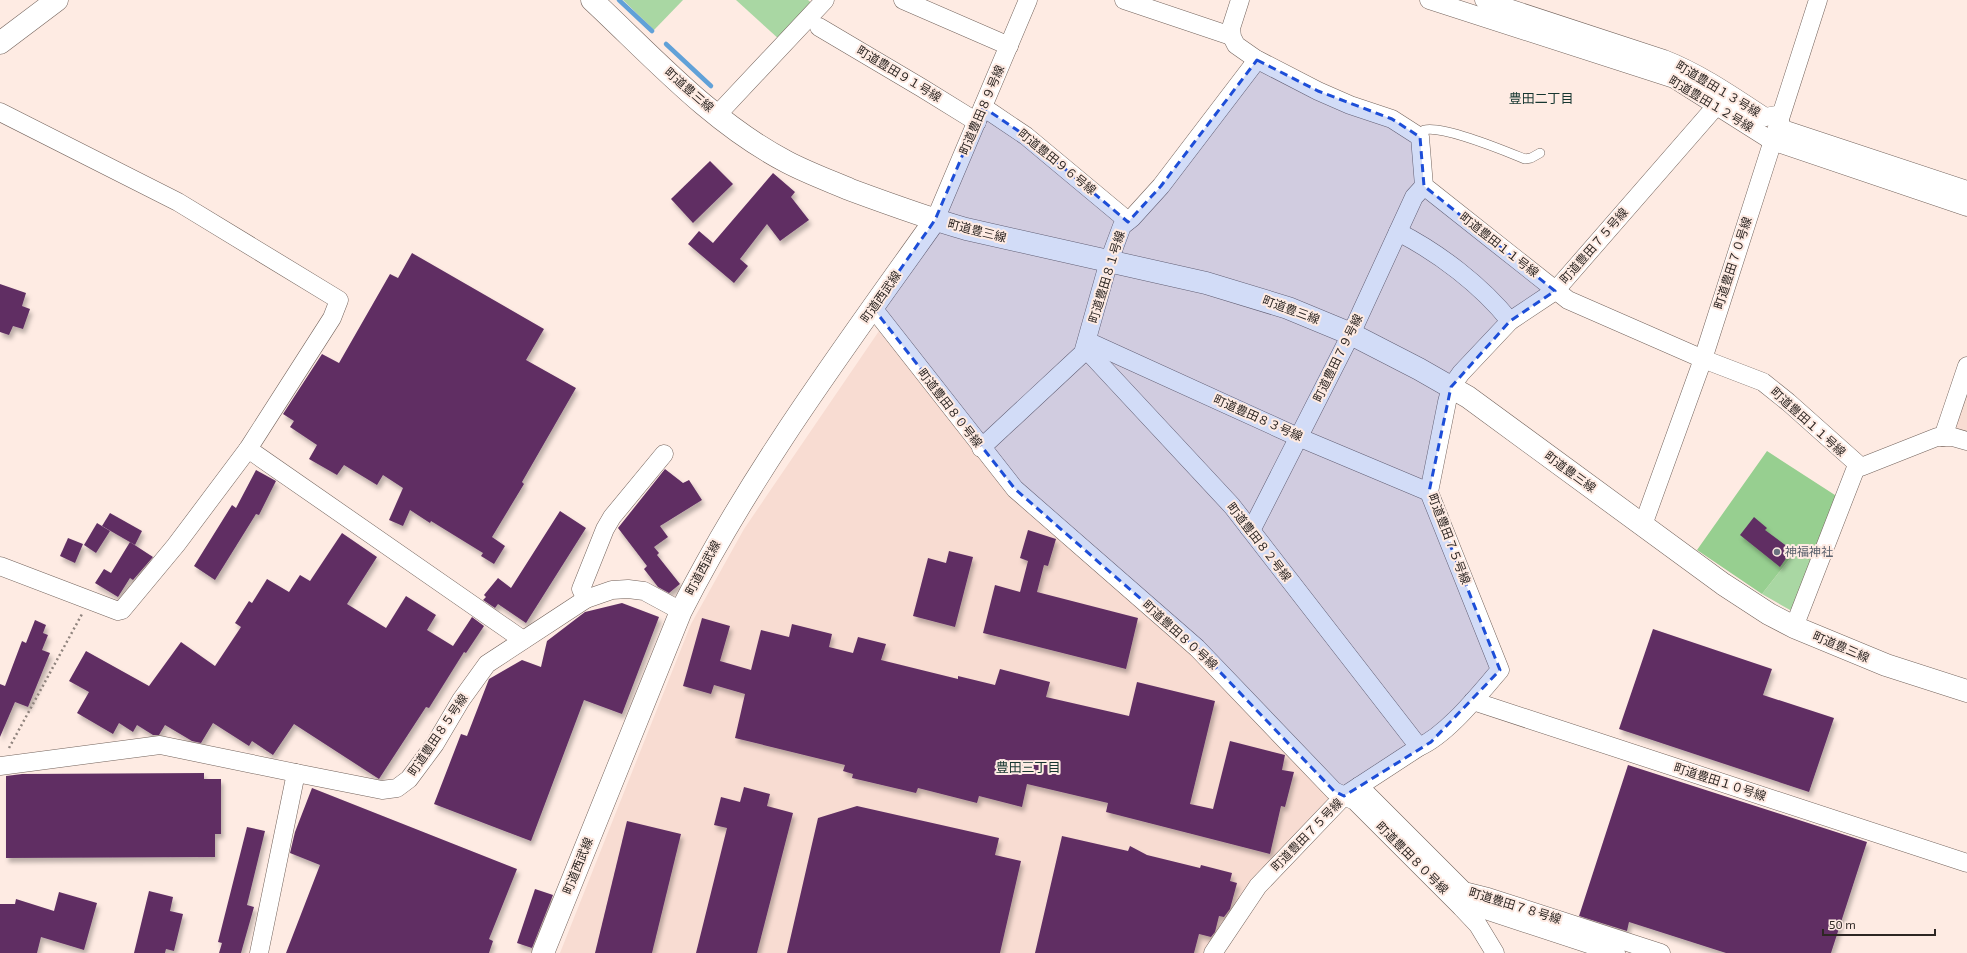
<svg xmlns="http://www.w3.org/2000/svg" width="1967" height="953" font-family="'Exo 2','Noto Sans JP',sans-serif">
<defs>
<filter id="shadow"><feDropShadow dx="2.5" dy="4.5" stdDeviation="2" flood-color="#0004"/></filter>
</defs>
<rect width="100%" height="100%" fill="#feebe3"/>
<g fill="#f8dcd2">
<path d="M879,331l127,160 184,161 141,144 -75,81 -52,76h-644l131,-329 53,-95z"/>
<path d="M1967,388v46l-11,-4 -1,-3z"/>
</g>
<g fill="#a9d7a3">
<path d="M623,0h60l-29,30z"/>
<path d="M736,0h72l6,5 -34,35z"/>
<path d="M1795,552l18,11 -16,43 -7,4 -28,-16z"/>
</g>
<path fill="#97cf90" d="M1767,451l71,46 -25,66 -18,-11 -33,42 -65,-44z"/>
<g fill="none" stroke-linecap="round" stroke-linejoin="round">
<g stroke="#61a1d8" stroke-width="4.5">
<path d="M619,0l33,31"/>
<path d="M666,44l45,42"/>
</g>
</g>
<g fill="#602f64" filter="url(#shadow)">
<path d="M710,161l23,23 -40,39 -22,-24z"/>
<path d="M773,173l22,19 -4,5 18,23 -29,21 -13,-17 -27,35 8,7 -14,17 -46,-39 11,-13 14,12z"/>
<path d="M412,253l132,76 -18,31 50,28 -54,94 2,2 -32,53 13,9 -11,18 -13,-8 2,-3 -52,-32 -1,2 -20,-13 -7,16 -14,-6 14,-32 -20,-13 -6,10 -33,-20 -7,10 -28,-16 8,-14 -27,-18 4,-6 -11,-7 39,-60 17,9 51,-89 8,4z"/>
<path d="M0,284l26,9 -4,13 8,3 -7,20 -10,-3 -4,9 -9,-3z"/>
<path d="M665,469l18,14 6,-3 13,20 -42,26 8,11 -14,10 5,6 -2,2 23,29 -11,9 -11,-6 -14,-18 3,-3 -29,-38z"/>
<path d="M256,470l20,11 -17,34 -3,-1 -41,66 -21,-14 38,-61 4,3z"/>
<path d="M560,511l26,17 -60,95 -28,-19 -3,4 -12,-8 3,-3 -2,-2 14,-17 13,10z"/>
<path d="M110,513l32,18 -7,14 -33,-19z"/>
<path d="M1754,517l13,11 -2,2 27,20 -12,17 -40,-32z"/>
<path d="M97,523l13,8 -14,22 -12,-8z"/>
<path d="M1028,530l28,9 -8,27 -4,-1 -7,27 101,26 -12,51 -143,-36 12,-48 25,7 8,-31 -8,-3z"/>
<path d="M342,533l35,24 -30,47 39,24 20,-32 30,19 -9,15 26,16 19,-29 12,9 -18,27 -2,-1 -35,56 -3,-1 -47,72 -85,-55 -21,31 -21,-14 -3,5 -36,-23 -12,20 -9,-2 -27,-16 -6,10h-6l-16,-10 -4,7 -14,-9 -6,11 -36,-21 12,-21 -20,-11 17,-30 63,35 32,-44 34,24 26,-39 -6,-4 14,-22 3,2 15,-24 22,13 11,-17 10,6z"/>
<path d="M68,538l15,6 -8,19 -15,-7z"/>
<path d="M130,542l23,15 -20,23 -3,-2 -12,19 -23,-14 9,-14 7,4z"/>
<path d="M949,551l24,6 -18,70 -42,-11 15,-58 18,5z"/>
<path d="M622,603l37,14 -37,97 -38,-14 -53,141 -97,-37 27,-70 6,2 22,-57 33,-19 19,7 6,-26 38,-29z"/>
<path d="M702,618l28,8 -10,35 31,9 10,-40 28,7 3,-13 40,10 -3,13 24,6 5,-16 28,7 -5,16 77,19v-3l37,9 5,-16 50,13 -4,15 83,19 8,-34 78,19 -25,103 23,5 17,-68 55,14 -3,15 12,2 -9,35 -4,-1 -11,48 -164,-42 2,-9 -81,-19 -5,23 -43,-11 -2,7 -59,-15 -2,5 -64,-15 1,-4 -10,-3 2,-6 -110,-27 10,-44 -31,-9 -3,9 -28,-8z"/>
<path d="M35,620l11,5 -3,8 5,2 -6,15 8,3 -22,54 -13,-5 -15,35v-53l5,2 17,-45 4,2z"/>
<path d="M1653,629l119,40 -9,26 71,23 -25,74 -190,-63z"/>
<path d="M1628,765l239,77 -36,111h-105l-97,-31 -2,9 -48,-15z"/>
<path d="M204,773v6h17v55h-6v23l-209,1v-82l16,-2z"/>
<path d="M744,787l26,7 -3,12 26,7 -36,140h-61l31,-125 -13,-3 7,-28 19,5z"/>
<path d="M312,788l205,81 -28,70 4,2 -4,12h-203l34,-88 -30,-12 5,-21z"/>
<path d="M857,806l142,32 -4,17 26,6 -21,92h-213l31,-135z"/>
<path d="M627,821l54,13 -29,119h-57z"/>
<path d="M247,827l18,4 -18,74 7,2 -13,46h-22l3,-10 -4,-1z"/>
<path d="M1062,836l66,15 2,-5 17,9 53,13 1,-3 31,8 -2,8 7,2 -7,26 -6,8 -5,-1 -4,16 -4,5 -12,-3 -5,19h-159z"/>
<path d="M535,889l18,6 -21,53 -15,-5z"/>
<path d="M149,891l24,6 -3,14 13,3 -9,37 -8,-2 -1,4h-31z"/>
<path d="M59,892l38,11 -13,47 -43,-13 -4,16h-37v-49h15l1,-5 38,12z"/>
</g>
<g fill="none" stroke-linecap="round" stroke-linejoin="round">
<defs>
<path id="service" d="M1420,137l4,-7c19,-5 81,21 101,29l6,-1 9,-5"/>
<g id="minor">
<path d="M903,0l106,46"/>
<path d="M1124,0l107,36"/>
<path d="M1240,0l-9,28 1,9 4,8 20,14 62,32 32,14 42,14 28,18 4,49 144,114 135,59 60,23 25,20 73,65 76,-30h16l14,4"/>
<path d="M1429,0l245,79 98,62 195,66"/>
<path d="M1484,0l180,59c36,14 69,37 101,58l12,-2 6,14 184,61"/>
<path d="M819,27l103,61 55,34"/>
<path d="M983,107l43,29 102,85"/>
<path d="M0,112l178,90 161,98 -7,18 -84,131 -72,96 -54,65 -4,1 -118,-45"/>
<path d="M717,115l108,-115"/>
<path d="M935,220l93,-220"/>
<path d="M1398,232c41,21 83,53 112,89"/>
<path d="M873,308l142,181 182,159 137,143 21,10 107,107 16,17 17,28"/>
<path d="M1087,341l211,96 131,55"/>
<path d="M1085,348l147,158 187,241"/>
<path d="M1943,437l24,-71"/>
<path d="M981,448l102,-95 26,-92 13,-35 10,-8 29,-32 96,-126"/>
<path d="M248,449l275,191"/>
<path d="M1643,525l60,-166 115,-359"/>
<path d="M1249,528l5,-3 97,-191 63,-137 10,-11"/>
<path d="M586,599l-5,-10 24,-60 7,-12 52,-63"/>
<path d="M1794,627l63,-162"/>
<path d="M1473,701l494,162"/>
<path d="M0,766l160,-21 136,28"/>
<path d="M1359,786l105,105 24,6 173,56"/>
<path d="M1462,908l11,-2 143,47"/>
<path d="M259,953l37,-180 86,17 15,-2 12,-9 26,-35 26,-44 26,-36 99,-65 26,-9 16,-1 16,2 37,20"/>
<path d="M1213,953l45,-67 86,-90 75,-49c29,-13 60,-53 81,-77l-71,-178 18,-90 4,-15 10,-14 49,-52 45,-30 162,-186"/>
</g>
<g id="tertiary">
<path d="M592,0c61,57 120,123 195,162 21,11 43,19 64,28 38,14 76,28 115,39l240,54 82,25 63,26 68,35 49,28 255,187 46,30 25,13 92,38 81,26"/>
<path d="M543,953l138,-342c71,-140 164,-264 254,-391"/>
</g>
<path id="secondary" d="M0,43l57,-43"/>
</defs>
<use href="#service" stroke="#73635c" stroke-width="10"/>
<use href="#minor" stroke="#73635c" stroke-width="19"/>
<use href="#tertiary" stroke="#73635c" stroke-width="23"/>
<use href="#secondary" stroke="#73635c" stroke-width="23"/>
<path stroke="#8f837d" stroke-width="2.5" stroke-dasharray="2 3" stroke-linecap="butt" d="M9,748l73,-134"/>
<use href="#service" stroke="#fff" stroke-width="9"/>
<use href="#minor" stroke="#fff" stroke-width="18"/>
<use href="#tertiary" stroke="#fff" stroke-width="22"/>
<use href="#secondary" stroke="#fff" stroke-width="22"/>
</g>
<path fill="#1d4ed8" fill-opacity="0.2" stroke="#1d4ed8" stroke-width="3" stroke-dasharray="8 5" stroke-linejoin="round" d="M1257,60l61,31 74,28 28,18 4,49 131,105 -45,30 -59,66 -22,105 71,178 -69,72 -87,54 -10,-5 -137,-143 -182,-159 -142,-181 62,-88 48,-113 43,29 102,86 33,-36z"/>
<circle fill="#6b7280" stroke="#feebe3" stroke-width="1.5" cx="1777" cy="552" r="4"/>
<g text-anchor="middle" stroke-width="4" stroke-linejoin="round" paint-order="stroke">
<g font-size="12" fill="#2d2623" stroke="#feebe3">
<text transform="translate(899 74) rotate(31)" y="4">町道豊田９１号線</text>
<text transform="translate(1718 89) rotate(31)" y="4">町道豊田１３号線</text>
<text transform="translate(689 90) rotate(41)" y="4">町道豊三線</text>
<text transform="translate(1711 104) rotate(31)" y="4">町道豊田１２号線</text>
<text transform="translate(982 110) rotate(-67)" y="4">町道豊田８９号線</text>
<text transform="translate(1057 162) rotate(39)" y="4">町道豊田９６号線</text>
<text transform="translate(977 231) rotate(14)" y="4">町道豊三線</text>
<text transform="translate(1499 245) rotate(38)" y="4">町道豊田１１号線</text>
<text transform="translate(1594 246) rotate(-49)" y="4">町道豊田７５号線</text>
<text transform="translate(1733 263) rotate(-72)" y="4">町道豊田７０号線</text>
<text transform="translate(1107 277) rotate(-73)" y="4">町道豊田８１号線</text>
<text transform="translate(881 297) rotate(-55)" y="4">町道西武線</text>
<text transform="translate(1291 310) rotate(20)" y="4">町道豊三線</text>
<text transform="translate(1338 358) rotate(-64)" y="4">町道豊田７９号線</text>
<text transform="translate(950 408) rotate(52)" y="4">町道豊田８０号線</text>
<text transform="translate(1258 418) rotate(24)" y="4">町道豊田８３号線</text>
<text transform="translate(1808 422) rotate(42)" y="4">町道豊田１１号線</text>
<text transform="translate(1570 472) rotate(36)" y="4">町道豊三線</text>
<text transform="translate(1449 539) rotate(69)" y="4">町道豊田７５号線</text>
<text transform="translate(1259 542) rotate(52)" y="4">町道豊田８２号線</text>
<text transform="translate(703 568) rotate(-62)" y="4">町道西武線</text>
<text transform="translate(1180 635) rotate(42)" y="4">町道豊田８０号線</text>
<text transform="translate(1841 647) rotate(23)" y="4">町道豊三線</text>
<text transform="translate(438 735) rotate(-56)" y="4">町道豊田８５号線</text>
<text transform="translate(1720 782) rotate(18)" y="4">町道豊田１０号線</text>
<text transform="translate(1307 835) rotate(-46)" y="4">町道豊田７５号線</text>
<text transform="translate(1412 858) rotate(45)" y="4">町道豊田８０号線</text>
<text transform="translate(578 866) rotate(-68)" y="4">町道西武線</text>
<text transform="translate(1515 906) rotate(17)" y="4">町道豊田７８号線</text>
</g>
<g font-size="12" fill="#5b616d" stroke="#feebe3" text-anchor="start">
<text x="1785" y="556">神福神社</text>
</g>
<g font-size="13" fill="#163630" stroke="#feebe3">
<text x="1541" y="103">豊田二丁目</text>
<text x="1028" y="772">豊田三丁目</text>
</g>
</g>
<path d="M1823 929v6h112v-6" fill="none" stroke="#2d2623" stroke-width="2"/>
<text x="1829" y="929" font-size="12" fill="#2d2623" stroke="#feebe3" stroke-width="3" paint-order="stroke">50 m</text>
</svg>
